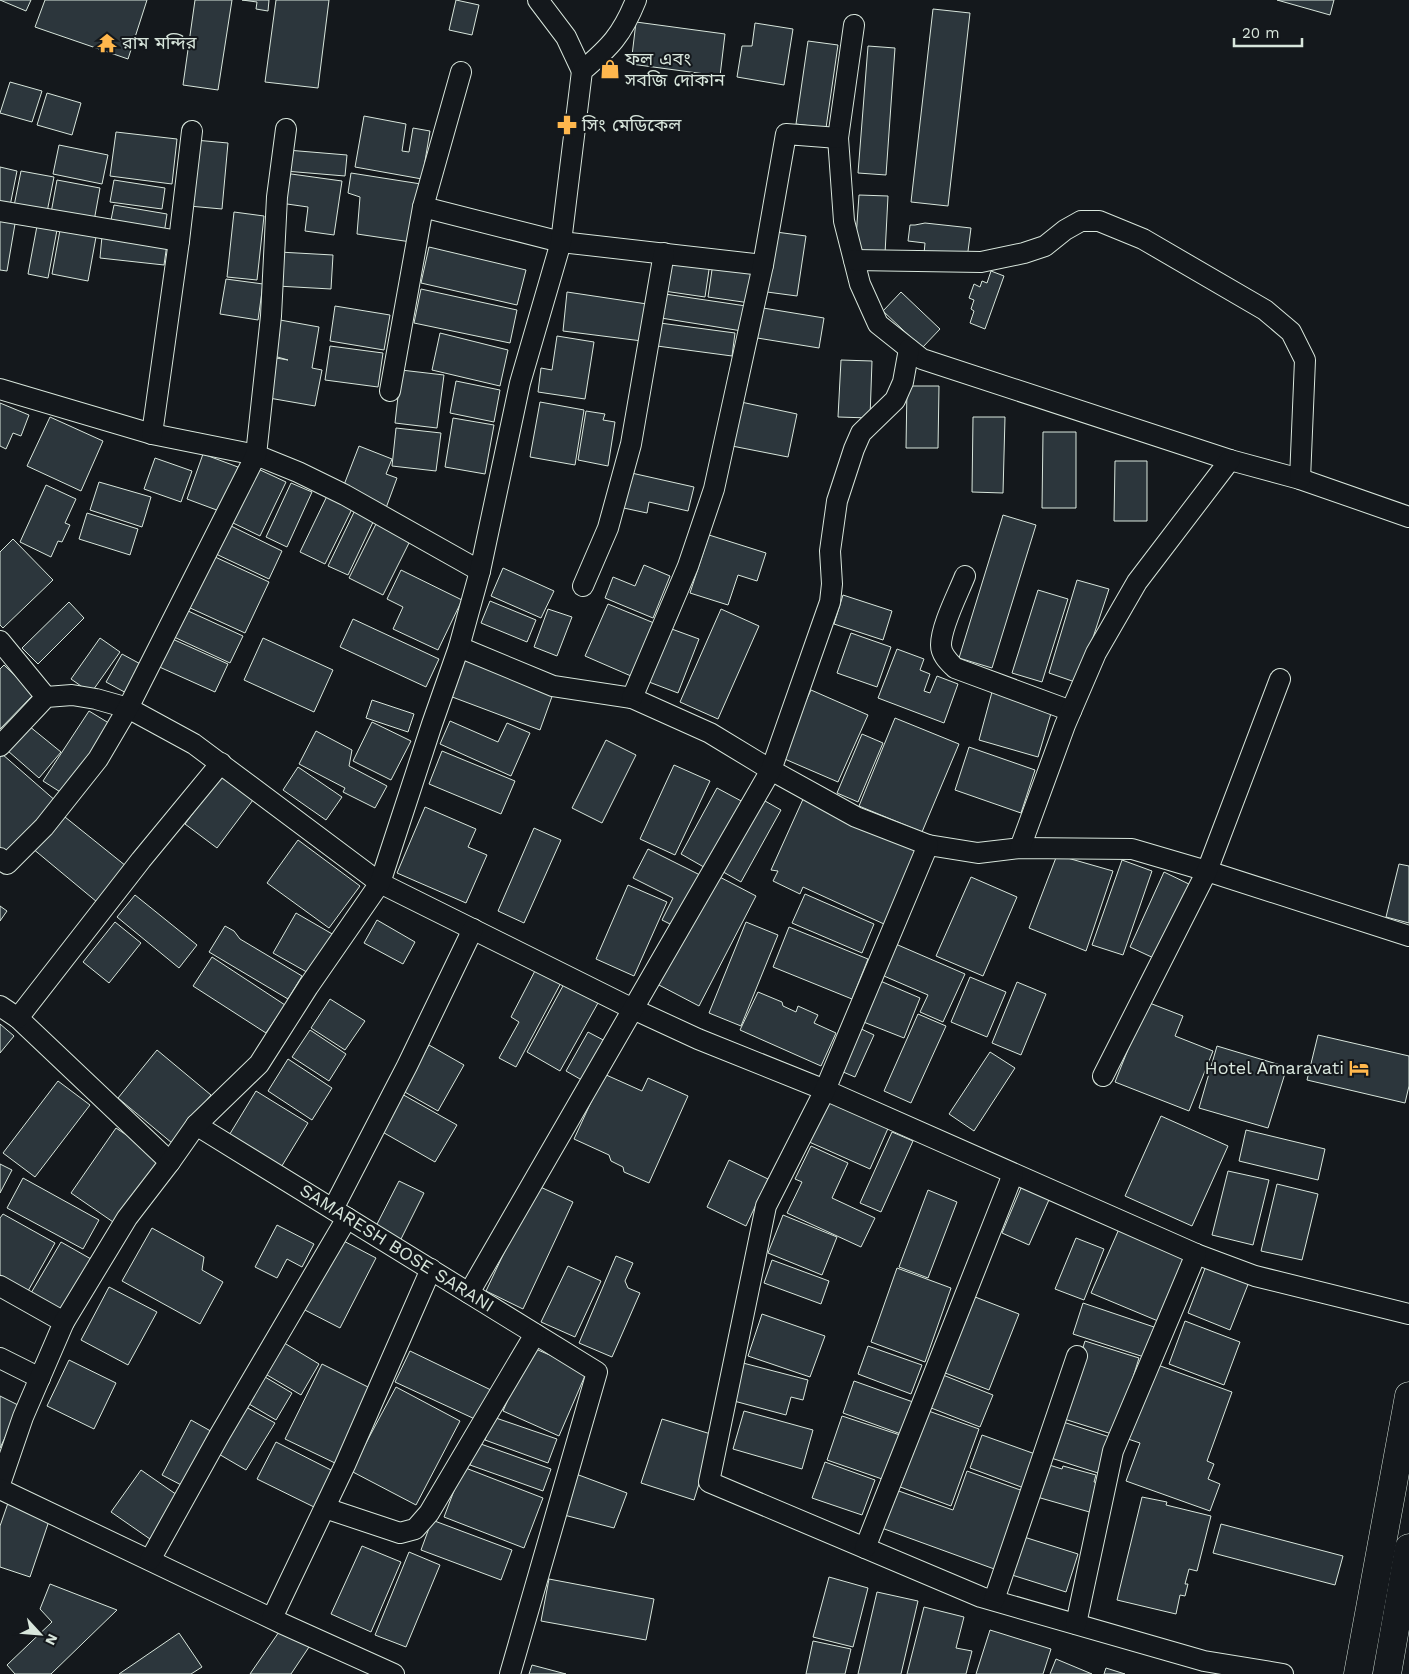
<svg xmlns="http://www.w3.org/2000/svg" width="1409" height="1674" font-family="'Work Sans','Noto Sans Bengali',sans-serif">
<rect width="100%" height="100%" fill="#14181c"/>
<g fill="#2c363c" stroke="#d8e6dc">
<path d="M0,0h31l-5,11z"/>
<path d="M45,0h102l-19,59 -93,-32z"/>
<path d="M195,0h37l-14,90 -35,-5z"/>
<path d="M242,0h27l-1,11 -12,-2 1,-7z"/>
<path d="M276,0h53l-11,88 -53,-6z"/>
<path d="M456,0l23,5 -7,30 -23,-5z"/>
<path d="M1277,0h57l-4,15z"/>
<path d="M933,9l37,4 -22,193 -37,-4z"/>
<path d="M636,22l89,12 -5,42 -89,-12z"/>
<path d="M755,23l38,6 -9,56 -47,-8 5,-31h10z"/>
<path d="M808,41l30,4 -12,83 -30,-4z"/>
<path d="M868,46l27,2 -9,127 -28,-2z"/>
<path d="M10,82l32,9 -10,31 -32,-9z"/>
<path d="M47,93l34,10 -9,32 -35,-10z"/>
<path d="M364,116l42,8 -4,27 7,1 4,-24 17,3 -8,48 -67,-12z"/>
<path d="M116,132l61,7 -5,45 -62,-8z"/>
<path d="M195,140l33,3 -6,66 -33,-3z"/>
<path d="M59,145l49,10 -6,29 -49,-10z"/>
<path d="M287,150l60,5 -2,21 -60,-5z"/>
<path d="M0,167l17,4 -7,35 -10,-2z"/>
<path d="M21,171l33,6 -7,35 -33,-6z"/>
<path d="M284,173l58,8 -8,54 -29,-4 3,-24 -28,-4z"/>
<path d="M351,173l70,11 -10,58 -54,-8 3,-37 -12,-4z"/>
<path d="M57,180l43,8 -6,33 -43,-8z"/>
<path d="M114,180l51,8 -3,21 -52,-7z"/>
<path d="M859,195l29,1 -3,58 -30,-2z"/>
<path d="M114,205l53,9 -3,20 -54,-9z"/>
<path d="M234,212l30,4 -7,64 -30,-3z"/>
<path d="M0,216l16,2 -9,53 -7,-1z"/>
<path d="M925,223l46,5 -4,31 -43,-5 1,-11 -17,-2 2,-16h5z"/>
<path d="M37,226l20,4 -9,48 -20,-4z"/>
<path d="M60,230l36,7 -8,44 -36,-7z"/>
<path d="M776,232l30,4 -9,60 -30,-4z"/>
<path d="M102,236l65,8 -3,21 -64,-7z"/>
<path d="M429,247l97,23 -9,35 -96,-22z"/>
<path d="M279,252l54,3 -2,34 -54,-3z"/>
<path d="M669,257l41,6 -5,34 -41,-6z"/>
<path d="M713,263l42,6 -5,34 -42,-6z"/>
<path d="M991,271l13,5 -19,53 -15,-6 4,-12 -3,-2 3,-9 -5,-2 5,-14 6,3 2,-6 5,2z"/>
<path d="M226,279l37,5 -5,36 -38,-6z"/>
<path d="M421,289l96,21 -7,33 -96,-20z"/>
<path d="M567,292l80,12 -5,37 -79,-10z"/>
<path d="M901,292l39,37 -18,19 -39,-37z"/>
<path d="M665,294l81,12 -4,25 -81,-13z"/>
<path d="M335,306l55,9 -6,35 -54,-9z"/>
<path d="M757,307l67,11 -5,30 -68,-11z"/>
<path d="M280,320l39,7 -7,41 10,2 -7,36 -46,-8 7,-40 12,2 -14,-4z"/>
<path d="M660,323l75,10 -3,23 -75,-10z"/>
<path d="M440,333l68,17 -8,36 -68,-16z"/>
<path d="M557,336l37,6 -9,57 -47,-7 3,-24 11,2z"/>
<path d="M330,346l53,7 -5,34 -53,-7z"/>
<path d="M841,360l31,1 -2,57 -32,-1z"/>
<path d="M401,370l43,5 -7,53 -42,-5z"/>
<path d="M456,381l44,9 -6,32 -44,-9z"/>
<path d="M907,386h32l-1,62h-32z"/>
<path d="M540,402l44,8 -9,55 -45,-8z"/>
<path d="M741,402l56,12 -9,43 -56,-11z"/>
<path d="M0,403l29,12 -8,21 -8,-3 -7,16 -6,-3z"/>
<path d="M586,411l19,3 -2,6 12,2 -7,44 -30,-6z"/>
<path d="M50,417l53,24 -22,50 -54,-25z"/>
<path d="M973,417h32l-2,76 -31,-1z"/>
<path d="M453,418l41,7 -9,49 -40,-7z"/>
<path d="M396,428l45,5 -5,38 -44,-5z"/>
<path d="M1043,432h33v76h-34z"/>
<path d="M359,446l33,13 -6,15 11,4 -11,30 -44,-18z"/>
<path d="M203,454l35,13 -16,45 -35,-13z"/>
<path d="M155,458l37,13 -11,31 -37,-13z"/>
<path d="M1115,461h32v60h-33z"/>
<path d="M256,468l30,14 -26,54 -29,-14z"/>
<path d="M627,472l67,15 -6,24 -39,-9 -2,11 -28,-6z"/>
<path d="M99,482l52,15 -9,30 -52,-17z"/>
<path d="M291,483l21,9 -25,55 -21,-10z"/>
<path d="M46,485l30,14 -11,24 5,2 -8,17 -4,-1 -7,16 -31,-15z"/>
<path d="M328,494l25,13 -28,57 -25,-12z"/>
<path d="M356,508l19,10 -27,57 -20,-9z"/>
<path d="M87,513l51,16 -8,26 -51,-16z"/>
<path d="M1003,515l33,10 -44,143 -33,-10z"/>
<path d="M377,522l34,17 -28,56 -34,-17z"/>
<path d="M229,525l53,26 -13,28 -53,-25z"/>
<path d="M709,535l57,18 -9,28 -19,-6 -10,30 -38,-12z"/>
<path d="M13,539l40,41 -50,48 -3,-3v-73z"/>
<path d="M213,556l56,26 -24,51 -57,-26z"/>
<path d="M644,565l26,11 -17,42 -48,-20 8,-21 22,9z"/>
<path d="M503,568l51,23 -13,27 -50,-22z"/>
<path d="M401,570l61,30 -24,50 -45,-21 10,-22 -16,-8z"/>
<path d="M1077,580l32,9 -31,94 -29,-10z"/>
<path d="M1038,590l30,9 -26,83 -30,-9z"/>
<path d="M843,595l49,16 -9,29 -49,-16z"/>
<path d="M490,601l46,19 -9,22 -46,-19z"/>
<path d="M69,602l15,16 -46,46 -16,-16z"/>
<path d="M608,604l46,19 -23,53 -46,-20z"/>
<path d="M548,609l24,8 -15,39 -23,-9z"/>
<path d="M721,609l38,17 -41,93 -38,-17z"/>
<path d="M186,610l57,26 -13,27 -56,-26z"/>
<path d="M353,619l86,40 -13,28 -86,-40z"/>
<path d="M669,628l30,11 -21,54 -29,-11z"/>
<path d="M851,633l40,14 -14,40 -40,-14z"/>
<path d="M168,637l60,27 -13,28 -60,-27z"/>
<path d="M100,638l20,14 -29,41 -20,-14z"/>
<path d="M263,638l70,32 -19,42 -70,-32z"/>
<path d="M897,649l27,10 -4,11 10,4 -6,17 6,2 7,-17 21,8 -14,39 -66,-25z"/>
<path d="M122,654l24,13 -16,28 -24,-13z"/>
<path d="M461,656l93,35 -14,39 -93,-35z"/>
<path d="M4,665l30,29 -34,35v-60z"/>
<path d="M811,690l57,25 -30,67 -58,-25z"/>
<path d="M992,692l60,18 -14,47 -59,-17z"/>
<path d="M372,700l42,14 -6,18 -42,-14z"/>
<path d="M89,711l23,14 -47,70 -22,-14z"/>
<path d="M895,718l64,26 -37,88 -63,-26z"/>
<path d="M450,721l48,21 9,-19 23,10 -19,43 -71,-32z"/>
<path d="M372,722l39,19 -20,39 -38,-19z"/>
<path d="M29,726l32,26 -22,26 -31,-27z"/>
<path d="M316,731l36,19 -3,16 38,20 -12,22 -32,-16 2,-4 -46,-24z"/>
<path d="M862,734l21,9 -25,59 -21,-9z"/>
<path d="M606,740l30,15 -34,68 -30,-15z"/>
<path d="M969,747l66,23 -14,43 -66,-23z"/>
<path d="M442,751l73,30 -14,33 -72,-30z"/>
<path d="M2,754l55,48 -50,57 -7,-7v-96z"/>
<path d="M674,765l36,16 -35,74 -35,-16z"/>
<path d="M298,767l44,30 -16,23 -43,-30z"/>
<path d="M223,772l33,24 -39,52 -32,-24z"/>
<path d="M717,788l28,15 -36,67 -28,-16z"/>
<path d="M758,797l23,13 -40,72 -23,-13z"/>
<path d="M804,797l114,52 -34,75 -81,-37 -3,7 -27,-13 5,-10 -7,-1z"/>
<path d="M425,807l51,22 -8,18 19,8 -21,48 -69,-30z"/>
<path d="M60,813l66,53 -29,36 -65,-54z"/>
<path d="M534,828l27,12 -37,83 -26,-12z"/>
<path d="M298,840l62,46 -31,42 -62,-45z"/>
<path d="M648,849l54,27 -26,51 -14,-7 11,-22 -40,-20z"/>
<path d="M1057,855l56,16 -27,80 -57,-23z"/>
<path d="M1122,860l30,11 -29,84 -31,-10z"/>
<path d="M1399,864l10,2v57l-23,-6z"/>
<path d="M1164,872l29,14 -35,74 -28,-13z"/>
<path d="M714,874l42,22 -57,110 -42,-22z"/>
<path d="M971,877l46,20 -34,79 -47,-20z"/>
<path d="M628,885l39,17 -33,74 -38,-17z"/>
<path d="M805,894l69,30 -12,29 -70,-30z"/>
<path d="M135,895l62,50 -18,23 -62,-51z"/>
<path d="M0,906l7,5 -7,10z"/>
<path d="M296,913l38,22 -22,40 -39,-22z"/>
<path d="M377,920l38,22 -12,22 -39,-21z"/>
<path d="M115,922l26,21 -32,40 -26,-21z"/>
<path d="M746,922l32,13 -37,91 -32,-13z"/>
<path d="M225,926l9,5 6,8 62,37 -14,23 -79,-47z"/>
<path d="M789,927l79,32 -16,40 -79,-32z"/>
<path d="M891,942l74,32 -22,48 -23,-10 8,-17 -51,-22z"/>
<path d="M212,957l73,48 -19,28 -73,-47z"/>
<path d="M538,965l25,14 -47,88 -17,-9 20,-36 -8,-5z"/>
<path d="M970,977l36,15 -19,45 -36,-15z"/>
<path d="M878,980l42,18 -16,40 -43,-17z"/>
<path d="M1017,982l29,12 -25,61 -29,-12z"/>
<path d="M564,984l34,19 -38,68 -33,-19z"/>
<path d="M758,992l24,10 1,4 13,6 2,-6 20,9 -4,8 22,10 -15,33 -81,-36z"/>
<path d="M330,999l35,22 -20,29 -34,-22z"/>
<path d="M1147,1002l36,14 -8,20 38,15 -24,60 -74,-29z"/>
<path d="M918,1014l28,12 -35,77 -27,-12z"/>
<path d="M0,1024l14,12 -14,17z"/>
<path d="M855,1026l19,9 -19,42 -19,-8z"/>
<path d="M310,1030l36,24 -17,27 -37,-24z"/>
<path d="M588,1032l21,11 -22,40 -21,-12z"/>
<path d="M1318,1035l91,21v30l-4,17 -98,-23z"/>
<path d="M429,1045l35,20 -26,46 -35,-20z"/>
<path d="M1217,1046l70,21 -19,61 -69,-20z"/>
<path d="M157,1050l54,45 -39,48 -54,-45z"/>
<path d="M990,1052l25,16 -41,63 -25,-17z"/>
<path d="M288,1059l44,29 -20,32 -44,-29z"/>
<path d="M604,1074l38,17 6,-13 40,18 -39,87 -25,-11 -1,-5 -12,-6 -2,-6 -35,-16z"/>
<path d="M58,1081l32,24 -55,72 -32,-24z"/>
<path d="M256,1091l52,32 -28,46 -52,-32z"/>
<path d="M400,1093l57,32 -22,37 -56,-32z"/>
<path d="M827,1095l63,29 -20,45 -63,-28z"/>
<path d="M1161,1116l67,30 -36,80 -67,-30z"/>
<path d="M116,1128l45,30 -45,66 -45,-31z"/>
<path d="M1246,1130l79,19 -7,31 -79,-19z"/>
<path d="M892,1132l21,9 -32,71 -21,-9z"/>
<path d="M811,1146l37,17 -16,35 43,20 -14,29 -74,-34 15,-31 -7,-3z"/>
<path d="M729,1160l39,19 -22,47 -39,-19z"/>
<path d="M0,1164l12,6 -12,23z"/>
<path d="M1228,1171l41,9 -16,65 -41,-10z"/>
<path d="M23,1178l76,42 -16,29 -76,-41z"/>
<path d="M399,1181l25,12 -25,50 -25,-13z"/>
<path d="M1024,1181l28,12 -23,52 -27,-12z"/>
<path d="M1277,1184l41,10 -16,66 -41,-9z"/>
<path d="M536,1185l37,17 -50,107 -37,-18z"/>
<path d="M928,1190l29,12 -29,76 -29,-11z"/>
<path d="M3,1214l52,29 -27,48 -28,-16v-57z"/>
<path d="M783,1215l54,22 -15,38 -54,-22z"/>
<path d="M277,1225l37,19 -12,23 -15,-8 -10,19 -22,-11z"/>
<path d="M152,1228l52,29 -2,13 21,12 -23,42 -78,-43z"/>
<path d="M1119,1229l66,28 -27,64 -67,-28z"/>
<path d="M338,1238l38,20 -36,70 -39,-20z"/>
<path d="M1076,1238l28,11 -20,51 -29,-11z"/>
<path d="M61,1242l30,17 -30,51 -30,-17z"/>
<path d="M616,1256l17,7 -8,18 3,7 12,5 -28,64 -33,-14z"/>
<path d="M772,1260l57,21 -8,23 -57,-21z"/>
<path d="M568,1266l33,15 -26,56 -34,-15z"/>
<path d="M1206,1266l43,16 -19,48 -42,-17z"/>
<path d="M897,1268l54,20 -26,74 -54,-20z"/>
<path d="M109,1287l48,25 -29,53 -47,-25z"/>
<path d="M970,1295l49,19 -30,76 -49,-19z"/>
<path d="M1083,1303l74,25 -10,30 -74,-24z"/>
<path d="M762,1314l63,22 -15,41 -62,-21z"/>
<path d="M1185,1321l55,21 -16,43 -55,-21z"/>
<path d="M281,1341l38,23 -18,31 -39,-23z"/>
<path d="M1085,1341l54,17 -24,77 -54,-17z"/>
<path d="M868,1346l54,19 -11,29 -53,-20z"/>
<path d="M531,1347l56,24 -28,65 -56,-25z"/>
<path d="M410,1351l81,39 -14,30 -82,-38z"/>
<path d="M69,1360l47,23 -22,46 -47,-23z"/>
<path d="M743,1363l65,17 -5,20 -12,-3 -5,18 -52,-14z"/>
<path d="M322,1364l52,26 -37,74 -52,-25z"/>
<path d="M1155,1364l77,28 -25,69 7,3 -6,15 12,5 -10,27 -84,-30 14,-38 -12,-4z"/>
<path d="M938,1373l55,22 -13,32 -54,-21z"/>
<path d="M260,1374l32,19 -16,27 -32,-19z"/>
<path d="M854,1381l59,21 -12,32 -58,-21z"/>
<path d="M396,1387l64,34 -44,84 -65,-34z"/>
<path d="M0,1396l20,10 -20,42z"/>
<path d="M246,1407l29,16 -29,47 -29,-17z"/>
<path d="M923,1409l56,20 -28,77 -56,-21z"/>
<path d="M744,1411l69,19 -11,39 -69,-20z"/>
<path d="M842,1416l58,19 -15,45 -58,-20z"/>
<path d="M493,1417l64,22 -9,24 -63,-23z"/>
<path d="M662,1419l52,16 -20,65 -53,-17z"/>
<path d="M191,1420l25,14 -29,54 -25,-13z"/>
<path d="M1060,1421l53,17 -12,36 -53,-17z"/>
<path d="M982,1435l56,20 -14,33 -54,-20z"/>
<path d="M276,1442l57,29 -19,36 -57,-28z"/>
<path d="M478,1443l73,26 -8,22 -73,-26z"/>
<path d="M825,1462l50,18 -13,35 -50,-17z"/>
<path d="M1046,1464l16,5 1,-3 33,9 -2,7 8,2 -9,29 -56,-16z"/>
<path d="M463,1467l80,31 -19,50 -80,-31z"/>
<path d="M141,1470l39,27 -30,42 -39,-27z"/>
<path d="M967,1471l59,21 -29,78 -118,-43 14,-38 60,21z"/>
<path d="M576,1474l51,19 -13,35 -50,-13z"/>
<path d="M1142,1497l25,5 -1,3 45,11 -14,55 -8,-2 -4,15h3l-3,12 -5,-1 -4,19 -59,-14z"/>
<path d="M8,1503l42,15 -20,59 -30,-10v-41z"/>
<path d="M432,1520l80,30 -11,30 -80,-30z"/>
<path d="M1221,1524l122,32 -8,29 -122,-32z"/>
<path d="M1024,1537l54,17 -12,38 -54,-17z"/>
<path d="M362,1546l39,16 -30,70 -40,-18z"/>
<path d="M409,1552l31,13 -34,82 -31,-12z"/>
<path d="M829,1577l39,11 -15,59 -40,-10z"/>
<path d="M549,1579l105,20 -8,41 -105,-19z"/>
<path d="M50,1584l67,26 -66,64h-36l-8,-9 45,-43 -12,-13z"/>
<path d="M877,1592l41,9 -17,73h-43z"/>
<path d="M924,1607l40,10 -8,31 16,3 -6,23h-59z"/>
<path d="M281,1629l28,18 -18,27h-41z"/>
<path d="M990,1630l61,19 -8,25h-67z"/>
<path d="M179,1633l23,34 -11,7h-72z"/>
<path d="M813,1641l38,8 -6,25h-39z"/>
<path d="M1056,1659l36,15h-42z"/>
<path d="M532,1665l34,9h-37z"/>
<path d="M1106,1668l19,6h-21z"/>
</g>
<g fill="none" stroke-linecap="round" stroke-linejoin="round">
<defs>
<g id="street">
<path d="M538,0l28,37 16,34"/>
<path d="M854,25l-16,113 6,83 16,63 18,40 44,35 308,101 70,19 109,38"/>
<path d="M423,207l138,35 202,23"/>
<path d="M0,211l179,30"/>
<path d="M854,260l127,2 43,-9 21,-7 20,-16 16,-9h18l44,18 122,71 26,22 14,28 -5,119"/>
<path d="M0,389l152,45 104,21 42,17 47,23 135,76"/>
<path d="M390,391l33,-184 38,-135"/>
<path d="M152,434l27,-193 13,-110"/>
<path d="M965,576c-7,18 -24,50 -24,69 0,10 8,17 14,23l116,43"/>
<path d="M583,586l25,-58 23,-84 33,-191"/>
<path d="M0,641l46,56"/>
<path d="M459,647l94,39 79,12 78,35 61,37 85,47 72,28 50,8 42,-5 112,1 75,22 202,65"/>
<path d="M632,698l56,-132 26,-77 49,-224 23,-131 52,4"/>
<path d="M0,746l46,-49 26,-2 24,4 32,9 66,36 186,139 253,126 65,30 127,51 371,164 59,22 154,38"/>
<path d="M928,845l-103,245 -59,116 -57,276 272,115 223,64 79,13"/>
<path d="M1020,848l45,-123 31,-72 41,-71 93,-122"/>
<path d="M0,858l7,6 37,-37 54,-68 30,-51 128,-253 15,-139 6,-119 9,-68"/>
<path d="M0,1006l18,12 152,144"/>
<path d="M18,1018l123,-158 80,-97"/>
<path d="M1103,1076l104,-205 73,-192"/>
<path d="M196,1125l401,247 -87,302"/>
<path d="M333,1209l74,-143 66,-137"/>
<path d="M0,1286l64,36"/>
<path d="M469,1293l302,-523 59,-168 2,-18 -2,-33 7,-50 17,-52 7,-16 34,-33 8,-18 6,-33"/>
<path d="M0,1358l40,20"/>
<path d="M0,1484l23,-67 41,-95 63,-104 43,-56 26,-37 63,-61 49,-77 72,-104 52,-159 27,-77 21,-76 40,-188 41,-141 21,-171c28,-24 40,-36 54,-71"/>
<path d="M0,1489l283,135 111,50"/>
<path d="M325,1508l75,25 15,-4 14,-16 106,-179"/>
<path d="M865,1548l148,-374"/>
<path d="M150,1560l69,-124 128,-218"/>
<path d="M994,1600l83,-244"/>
<path d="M272,1618l73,-153 86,-196"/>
<path d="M1076,1624l37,-173 83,-197"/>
</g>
<g id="secondary">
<path d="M1358,1674l51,-278"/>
<path d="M1387,1674l22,-126"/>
</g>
</defs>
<use href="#street" stroke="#d8e6dc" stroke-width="22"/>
<use href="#secondary" stroke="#d8e6dc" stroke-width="29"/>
<use href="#street" stroke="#14181c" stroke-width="20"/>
<use href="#secondary" stroke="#14181c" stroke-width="28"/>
</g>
<defs>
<symbol id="temple-bare" viewBox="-9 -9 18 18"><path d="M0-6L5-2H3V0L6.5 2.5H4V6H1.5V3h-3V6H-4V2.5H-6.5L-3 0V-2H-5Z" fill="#ffb74d" stroke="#14181c" stroke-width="2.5" paint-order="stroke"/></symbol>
<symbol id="shop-bare" viewBox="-9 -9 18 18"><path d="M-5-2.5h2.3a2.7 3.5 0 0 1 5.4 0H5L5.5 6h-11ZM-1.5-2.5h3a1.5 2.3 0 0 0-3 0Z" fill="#ffb74d" stroke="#14181c" stroke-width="2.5" paint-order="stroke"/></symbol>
<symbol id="pharmacy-bare" viewBox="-9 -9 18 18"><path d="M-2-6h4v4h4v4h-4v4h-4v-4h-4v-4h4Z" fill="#ffb74d" stroke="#14181c" stroke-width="2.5" paint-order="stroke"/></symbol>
<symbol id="hotel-bare" viewBox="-9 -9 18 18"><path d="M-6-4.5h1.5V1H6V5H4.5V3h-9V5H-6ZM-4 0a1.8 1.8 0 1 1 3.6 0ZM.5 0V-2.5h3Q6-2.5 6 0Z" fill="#ffb74d" stroke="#14181c" stroke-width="2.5" paint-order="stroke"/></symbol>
</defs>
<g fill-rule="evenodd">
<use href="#temple-bare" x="93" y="29" width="28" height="28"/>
<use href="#shop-bare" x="596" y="55" width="28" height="28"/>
<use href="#pharmacy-bare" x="553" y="111" width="28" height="28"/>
<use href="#hotel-bare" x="1345" y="1054" width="28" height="28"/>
</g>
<g text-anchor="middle" stroke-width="4" stroke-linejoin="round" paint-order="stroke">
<g font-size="18" fill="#d8e6dc" stroke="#14181c" text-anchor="start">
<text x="122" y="49">রাম মন্দির</text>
<text x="625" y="65">ফল এবং<tspan x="625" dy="21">সবজি দোকান</tspan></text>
<text x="582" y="131">সিং মেডিকেল</text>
<text x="1344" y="1074" text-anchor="end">Hotel Amaravati</text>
</g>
<g font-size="18" fill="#d8e6dc" stroke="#14181c">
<text transform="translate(397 1248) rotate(32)" y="6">SAMARESH BOSE SARANI</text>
</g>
</g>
<g transform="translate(40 1634) rotate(116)" stroke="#14181c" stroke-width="4" paint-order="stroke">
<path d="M0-4L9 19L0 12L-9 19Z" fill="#d8e6dc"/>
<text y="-8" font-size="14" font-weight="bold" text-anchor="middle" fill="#d8e6dc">N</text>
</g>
<path d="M1234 38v8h68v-8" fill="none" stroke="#d8e6dc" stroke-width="2.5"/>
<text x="1242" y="38" font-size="15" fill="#d8e6dc" stroke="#14181c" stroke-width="4" paint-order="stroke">20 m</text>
</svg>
